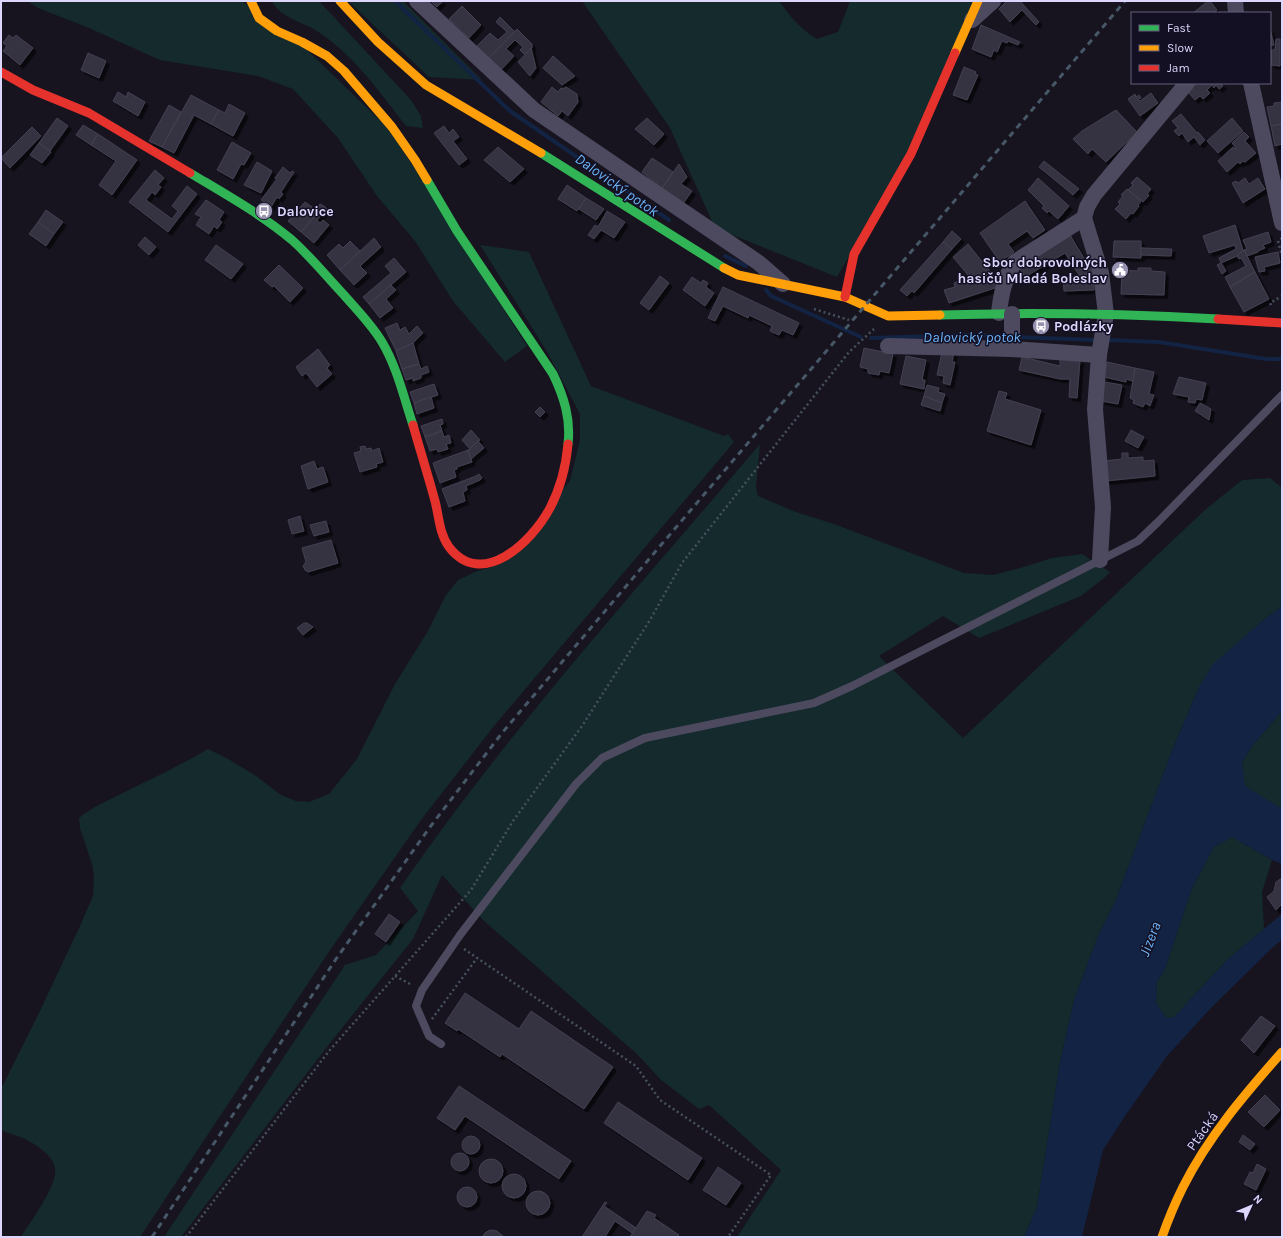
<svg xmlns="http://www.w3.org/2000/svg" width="1283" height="1238" font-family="Karla,sans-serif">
<defs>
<filter id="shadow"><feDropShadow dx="3.5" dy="3.5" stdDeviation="0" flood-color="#0009"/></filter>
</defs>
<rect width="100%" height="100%" fill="#17141f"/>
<g fill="#142a2c">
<path d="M27,1h215l60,44 89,86 136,215 -22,16 -52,-61 -38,-60 -38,-45 -39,-58 -45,-49 -35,-13 -98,-16 -71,-32 -51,-20z"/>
<path d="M272,1h47l92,99 10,16 2,12 -17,-2c-28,-36 -55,-75 -94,-98 -14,-7 -33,-12 -40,-27z"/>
<path d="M348,1h55l79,79 -53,-3z"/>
<path d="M582,1h197c11,15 21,28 38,38l21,-7 12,-31h125l-69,157 -69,119 -122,-49 -45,-100z"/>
<path d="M480,245l49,7 62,134 133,50 4,-2 6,8 -240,284 -73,94 -93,133 -188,284h-119c9,-15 37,-51 34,-69 -2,-12 -17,-22 -28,-28 -8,-4 -17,-6 -26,-10v-41l37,-74 42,-89 13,-30 1,-19 -2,-13 -12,-36 -1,-10c13,-11 30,-18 46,-26 28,-14 56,-27 83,-43l22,11 26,16 25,19 15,6 13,1 20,-8 28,-35 38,-75 33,-53 18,-36 12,-15 17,-8 26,-8 69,-83 10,-41v-26l-34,-64z"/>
<path d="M760,444l-4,43 2,9 38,16 38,12 130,49 29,2 24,-6 35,-11 30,-4 28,18 -6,6 -23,18 -102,42 -36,-22 -64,40 84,82 243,-229 36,-29 28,-2 12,10v118l-21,16 -62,65 -26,61 -58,154 -17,34 -24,64 -14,62 -23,145 -13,30h-287l44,-67 -72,-65 -10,4 -38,-29 -24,-26 -153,-133 -42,-46 -29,64 -86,108 -146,190h-17l181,-272 31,-10 42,-44 -18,-23c108,-157 237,-299 360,-444z"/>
<path d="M1282,711v98l-38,-23 -2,-24 11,-17z"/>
<path d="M1232,837l40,23 -10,32 2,37 -36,30 -54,58 -8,1 -10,-15 1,-21 8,-13 27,-81 22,-41z"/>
</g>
<path fill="#122343" d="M1282,606v105l-29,34 -11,17 3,24 37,23v55l-10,-4 -40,-23 -18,10 -22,41 -27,81 -8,13 -1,21 10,15 8,-1 54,-58 54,-45v26l-9,7 -62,61 -44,48 -42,60 -22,34 -21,87h-58l13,-30 23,-145 14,-62 24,-64 17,-34 58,-154 26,-61 14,-23 48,-42z"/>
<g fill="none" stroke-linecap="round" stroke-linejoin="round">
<g stroke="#122343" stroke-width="4">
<path d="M395,1l115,110 159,109"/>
<path d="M725,256l21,10"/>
<path d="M766,290l5,6 90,41"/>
<path d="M1015,337l81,3"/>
<path d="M871,338l96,-3 41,1"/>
<path d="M1107,340l52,2 107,17h16"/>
</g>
</g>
<g fill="#363242" stroke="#444052" filter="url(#shadow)">
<path d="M431,1h12l-6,6z"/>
<path d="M1007,1h13l19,21 -3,3 -14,-15 -12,12 -11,-13z"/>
<path d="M1208,1h2l7,9 -3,3h-21z"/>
<path d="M462,6l19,19 -12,13 -20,-19z"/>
<path d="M500,17l15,15 -27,27 -12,-12 14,-14 8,7 9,-8 -11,-10z"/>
<path d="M981,25l39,17 -2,3 -10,-4 -1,2 -5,-2 -5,11 -3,-2 -3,7 -19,-8z"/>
<path d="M517,29l15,15v4l-7,7 -5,-5 3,-3 -8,-7 -9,9 8,7 -14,15 -12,-12z"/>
<path d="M1270,29l4,16 -4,1z"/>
<path d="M9,35l4,3 3,-3 17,13 -13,17 -17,-14 4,-5 -4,-3z"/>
<path d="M1276,39h4v27l-9,-1v-15h4z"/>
<path d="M531,48l5,20 -6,8 -12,-14z"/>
<path d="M88,53l18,8 -7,17 -18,-8z"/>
<path d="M553,56l22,20 -13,9 -19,-17z"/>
<path d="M964,67l12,5 -1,2 3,1 -11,25 -14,-5z"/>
<path d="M1197,83h23l3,3 -4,3 -3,-4 -2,3 -2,-3 -5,5 3,3 -7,6 -3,-3 -5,4 -7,-8z"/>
<path d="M552,87l6,5 3,-4 2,1 3,-2 11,7 1,8 -10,14 -6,-5 -4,5 -17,-14z"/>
<path d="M118,92l8,5 2,-5 17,10 -7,14 -25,-15z"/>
<path d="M1151,93l7,10 -18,13 -12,-17 7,-5 1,3 3,-2 2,3 -3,1 2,2z"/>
<path d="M191,95l28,15 -8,14 -17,-9 -20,38 -12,-6z"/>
<path d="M1282,102v22l-11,2 -4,-19 7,-1v-3z"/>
<path d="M229,104l16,9 -12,23 -22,-12 8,-14 6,3z"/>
<path d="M169,105l12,7 -19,35 -13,-6z"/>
<path d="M1116,110l21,22 -31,30 -14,-13 -4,5 -15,-15 9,-8z"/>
<path d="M1181,114l16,19 1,-1 7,8 -5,5 -6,-8 -6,5 -6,-9 -3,3 -5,-5 4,-3 -6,-7z"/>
<path d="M57,118l11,8 -18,25 -11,-8z"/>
<path d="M647,118l17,16 -10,11 -19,-16z"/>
<path d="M1232,118l11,13 -25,22 -11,-12z"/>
<path d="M1282,124v20l-7,2 -4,-20z"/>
<path d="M83,125l15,9 -7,11 -15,-10z"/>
<path d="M444,126l5,7 4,-4 6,8 -6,4 14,18 -8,6 -25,-32z"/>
<path d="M32,127l9,9 -31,32 -9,-10z"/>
<path d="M1244,132l5,5 -4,4 11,12 -11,9 -2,-1 -3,3 -2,-2 -11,10 -9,-11 15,-14 2,2 1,-1 -4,-5z"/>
<path d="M98,134l39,26 -25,35 -13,-10 17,-24 -25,-16z"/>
<path d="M232,142l19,11 -7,12 -3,-1 -8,15 -16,-9z"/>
<path d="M39,143l12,9 -9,11 -12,-8z"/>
<path d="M498,147l26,22 -14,13 -26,-22z"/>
<path d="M652,158l21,14 -11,16 -20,-16z"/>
<path d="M1044,161l35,28 -6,6 -34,-28z"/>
<path d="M257,162l15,9 -11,22 -17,-8z"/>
<path d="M679,164l8,13 -6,7 11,7 -10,14 -21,-15z"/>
<path d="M283,167l7,6 2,-2 2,1 -13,20 2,2 -4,5 -2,-2 -6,10 -10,-7 16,-21 -2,-1z"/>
<path d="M155,170l9,8 -6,7 3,2 -6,8 -3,-3 -6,8 26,19 6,-8 -6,-5 15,-20 10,8 -29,38 -39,-30z"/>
<path d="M1137,177l14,12 -4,5 2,1 -6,7 -15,-12 5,-5 -2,-2z"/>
<path d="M1038,178l31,28 -11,13 -9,-8 -2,2 -5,-5 2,-2 -16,-16z"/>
<path d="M1245,178l4,6 9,-6 7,11 -22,14 -11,-20 4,-2 2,2z"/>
<path d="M567,185l19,13 -9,13 -19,-12z"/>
<path d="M1127,189l14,12 -3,4 1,1 -6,8 -2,-1 -5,6 -11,-10 5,-5 -2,-2 5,-6 -2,-1z"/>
<path d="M586,198l18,11 -8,11 -17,-11z"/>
<path d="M206,200l18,12 -5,8 3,2 -5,7 -3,-3 -5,8 -13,-9 5,-8 -6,-3z"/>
<path d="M1025,201l20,29 -12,8 -6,-7 -19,13 6,8 -14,10 -20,-29z"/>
<path d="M305,202l7,5 -4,5 3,2 9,-10 4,2 -23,26 -13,-11z"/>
<path d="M324,206l3,3 -10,11 3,3 3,-3 6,5 -15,18 -13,-11z"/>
<path d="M46,210l17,12 -9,12 -16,-12z"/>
<path d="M607,211l18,11 -11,16 -13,-8 -7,9 -6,-4 7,-10 3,2z"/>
<path d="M38,222l16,12 -8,12 -17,-12z"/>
<path d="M1235,225l8,25 -6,6 -16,7 -2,-5 17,-9 -1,-4 -26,8 -6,-17z"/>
<path d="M952,231l9,8 -9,10 -9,-7z"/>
<path d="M1268,232l3,10 -8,3 2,3 -7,3v1l-11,4 -3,-6 3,-1 -4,-9z"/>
<path d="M1070,235l23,38 -14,2 -14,-22 -40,24 -6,-10z"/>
<path d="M145,237l11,10 -7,8 -11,-10z"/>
<path d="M374,238l7,9 -21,19 7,7 -13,12 -14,-15z"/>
<path d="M350,241l10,10 -20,19 -13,-15 12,-11 4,4z"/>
<path d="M1114,241h27v17l-28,-1z"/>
<path d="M943,242l9,7 -38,44 -2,-2 -5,5 -7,-6z"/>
<path d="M968,244l25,31 5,12 -49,16 -5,-13 11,-3 -1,-4 8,-3 1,4 10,-3 -20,-24z"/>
<path d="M216,245l27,19 -12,15 -26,-19z"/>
<path d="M1141,248l31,1 -1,7 -30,-1z"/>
<path d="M1244,250l11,22 -25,15 -5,-10 21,-11 -5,-8 -2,1 -2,-3z"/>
<path d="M1278,252l2,11 -16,4 1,4 -6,1 -4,-15z"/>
<path d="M394,258l12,14 -37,32 -6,-7 28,-24 -6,-7z"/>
<path d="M1221,263l5,8 -4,3 -5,-9z"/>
<path d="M279,265l24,23 -13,14 -16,-16 -2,1 -8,-7z"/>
<path d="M1138,268h13v3l14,1 -1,23 -43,-1 1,-24 16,1z"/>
<path d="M1255,272l14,27 -25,13 -14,-25z"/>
<path d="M1093,273l1,17 -30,1 -1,-13z"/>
<path d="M660,276l9,7 -20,27 -9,-7z"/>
<path d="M692,277l9,6 2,-3 5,3 -2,4 8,6 -9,13 -22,-16z"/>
<path d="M391,285l5,5 -10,9 7,9 -13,10 -11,-14z"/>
<path d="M723,287l76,36 -6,12 -11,-5 -3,5 -9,-4 2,-5 -23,-11 -1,3 -25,-12 -8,15 -7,-3z"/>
<path d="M397,323l3,7 5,-3 4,7 8,-8 6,7 -10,10 -17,8 -11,-23z"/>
<path d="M413,343l6,21 -17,5 -6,-18z"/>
<path d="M864,348l29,6 -4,19 -9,-2 -1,4 -11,-2v-4l-8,-2z"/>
<path d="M318,349l12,16 -3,3 5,6 -15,13 -11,-14 -4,3 -6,-9z"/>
<path d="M942,352l12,1 -2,9h3l-5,23 -7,-2 1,-7 -7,-1z"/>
<path d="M906,356l20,4 -4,20h3l-1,9 -24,-5z"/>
<path d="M1022,357l38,9v-7l20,1 -3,38 -8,-1 1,-18h-10l-41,-9z"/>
<path d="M1107,362l28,6 -2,13 -7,-2v3l-22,-5z"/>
<path d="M419,364l2,5 6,-3 2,6 -8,3v3l-8,3v-3l-7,2 -4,-11z"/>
<path d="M1135,368l19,4 -5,22 5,1 -4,11 -5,-3 -2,4 -10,-4 1,-3 -4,-2z"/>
<path d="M1179,377l27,6 -4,17 -6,-1 -1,4 -7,-1 1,-5 -16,-3z"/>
<path d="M1104,382l18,3 -4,19 -17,-3z"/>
<path d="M434,384l4,11 -24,8 -4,-11z"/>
<path d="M927,385l12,3 -1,4 7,2 -3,9 -18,-7z"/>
<path d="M999,391l8,2 -2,6 36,11 -10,35 -44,-14z"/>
<path d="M924,396l18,7 -2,8 -19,-6z"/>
<path d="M431,397l3,11 -17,6 -3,-11z"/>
<path d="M1200,403l11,6 -2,11 -14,-9z"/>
<path d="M540,407l5,5 -5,5 -5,-5z"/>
<path d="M442,419l1,5 -3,1 2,6 -17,6 -4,-11z"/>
<path d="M471,430l9,10 -10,9 -8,-9z"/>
<path d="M1131,430l13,7 -6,11 -13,-7z"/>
<path d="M442,431l2,6 5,-2 2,8 -5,1 2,5 -10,3 -1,-3 -7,2 -5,-14z"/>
<path d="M478,441l6,7 -13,11 -3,-9z"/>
<path d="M365,446l1,3 5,-1 1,3 7,-3 4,14 -7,2 1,3 -17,5 -6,-19 7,-2 -1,-4z"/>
<path d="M468,450l4,12 -15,5v2l-3,1 2,7 -16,6 -7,-20z"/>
<path d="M1122,453h6v5l15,-1v4l11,-1 1,16 -50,5 -2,-20 19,-2z"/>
<path d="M314,461l3,8 6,-2 5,15 -20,7 -7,-23z"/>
<path d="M479,474l3,4 -2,2 -14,6 1,4 -4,2 2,9 -16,6 -7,-18 34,-13z"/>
<path d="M300,516l4,15 -12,3 -4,-14z"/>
<path d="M326,521l3,11 -15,4 -4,-11z"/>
<path d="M331,540l7,23 -30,9 -3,-2 -2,-4 3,-4 -4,-14z"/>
<path d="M304,623h3l6,4 -10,8 -6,-7z"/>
<path d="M1282,878v26l-6,6 -9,-13 7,-6 2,-9z"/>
<path d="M389,914l11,8 -14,20 -11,-8z"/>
<path d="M465,993l54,36 12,-18 82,56 -29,42 -82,-55 -2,3 -42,-28 -1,2 -12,-8z"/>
<path d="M1261,1016l14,10 -21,27 -13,-13z"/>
<path d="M459,1086l112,75 -12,18 -94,-63 -10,14 -18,-12z"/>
<path d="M1265,1095l15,15 -16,17 -16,-15z"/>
<path d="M618,1102l84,56 -14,22 -84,-57z"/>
<path d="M1243,1135l12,9 -5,6 -11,-8z"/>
<circle cx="471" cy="1145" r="9"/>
<circle cx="460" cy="1162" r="9"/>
<circle cx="491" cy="1171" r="12"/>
<path d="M1257,1164l9,5 -10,21 -12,-6 6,-12 3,1z"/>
<path d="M718,1167l23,16 -15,22 -23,-15z"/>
<circle cx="514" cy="1186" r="12"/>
<circle cx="467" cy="1197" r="10"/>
<circle cx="538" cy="1203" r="12"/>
<path d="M605,1202l2,1 -3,3 32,22 -4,5 -17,-12 -10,16h-23z"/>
<path d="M647,1211l9,4 -2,3 25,17 -2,2h-47z"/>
<path d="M490,1230l7,1 7,6h-22l3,-4z"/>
</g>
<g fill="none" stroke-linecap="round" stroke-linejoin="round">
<g stroke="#47515e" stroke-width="2.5" stroke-dasharray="2 3" stroke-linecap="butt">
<path d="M1282,238l-4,3 4,15"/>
<path d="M1271,305l-1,-2 12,-7"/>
<path d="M814,309l35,11"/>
<path d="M464,949l172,117 24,34 111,75 -43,62"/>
<path d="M395,976l17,9"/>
<path d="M432,1019l45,-61"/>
<path d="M186,1237l143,-186 142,-161 42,-69 69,-95 68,-106 32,-57 167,-211 25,-23"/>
</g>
<path stroke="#4d4a60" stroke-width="8" d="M441,1044l-12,-8 -13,-30 6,-16 38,-55 116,-151 26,-26 43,-20 169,-35 38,-17 286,-145 20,-19 124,-127"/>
<g stroke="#4d4a60" stroke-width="16">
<path d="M417,1l117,109 225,153 24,21"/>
<path d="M1235,1l1,12"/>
<path d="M972,20l21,-19"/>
<path d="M1251,83l31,140"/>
<path d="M1084,218l17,55 5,41 -7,41 -4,54 8,98 -3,53"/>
<path d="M999,313c2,-18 5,-35 16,-51l69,-44 3,-11 7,-12 93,-112"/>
<path d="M888,346l124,3 87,6"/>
</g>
<g stroke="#30b455" stroke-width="9">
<path d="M541,153l183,115"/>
<path d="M190,173c35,21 71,41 102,67 19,17 35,37 52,55 13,15 28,30 38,47 15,25 22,56 31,83"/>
<path d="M427,180l30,51 96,143c11,23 18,45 15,70"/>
<path d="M940,315c93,-3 185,-1 278,4"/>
</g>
<g stroke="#ff9f0a" stroke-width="9">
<path d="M251,1l8,17 18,13 25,11 25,14 17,15 48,56 23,33 12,20"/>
<path d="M340,1l38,41 48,43 115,68"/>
<path d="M955,53l23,-52"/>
<path d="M724,268l14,7 107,22 43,19 52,-1"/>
<path d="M1162,1237c6,-17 13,-34 21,-50 25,-50 62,-93 99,-135"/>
</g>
<g stroke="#e5322d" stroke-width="9">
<path d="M1,72l32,18 56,23 101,60"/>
<path d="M845,297l9,-43 57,-100 44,-101"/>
<path d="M1218,319l64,4"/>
<path d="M413,425c7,25 15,50 22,76 4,15 4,32 14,46 33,43 83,-5 101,-39 10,-19 16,-42 18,-64"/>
</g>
<path stroke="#465867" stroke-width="3" stroke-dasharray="6 5" stroke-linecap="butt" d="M152,1237l184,-278 94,-132 72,-94 153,-181 470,-551"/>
<path stroke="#4d4a60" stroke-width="16" d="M1012,314v35"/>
</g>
<defs>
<symbol id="bus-disc" viewBox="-11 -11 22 22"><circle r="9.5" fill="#9792af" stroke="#141024"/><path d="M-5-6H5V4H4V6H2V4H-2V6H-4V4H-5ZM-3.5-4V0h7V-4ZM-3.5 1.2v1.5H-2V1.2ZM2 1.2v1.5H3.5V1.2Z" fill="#fff"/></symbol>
<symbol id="civic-disc" viewBox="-11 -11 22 22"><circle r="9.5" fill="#9792af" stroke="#141024"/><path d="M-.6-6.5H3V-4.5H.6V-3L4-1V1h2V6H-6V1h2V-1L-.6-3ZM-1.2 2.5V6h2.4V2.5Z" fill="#fff"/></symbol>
</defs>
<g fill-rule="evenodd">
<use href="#bus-disc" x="254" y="201" width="20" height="20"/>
<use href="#civic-disc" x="1110" y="260" width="20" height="20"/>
<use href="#bus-disc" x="1031" y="316" width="20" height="20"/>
</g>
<g text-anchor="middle" stroke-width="3" stroke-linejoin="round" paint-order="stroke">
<g font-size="14" font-weight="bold" fill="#dcd6fc" stroke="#141024" text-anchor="start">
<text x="277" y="216">Dalovice</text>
<text x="1107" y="267" text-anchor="end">Sbor dobrovolných<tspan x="1107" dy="16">hasičů Mladá Boleslav</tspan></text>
<text x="1054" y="331">Podlázky</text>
</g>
<g font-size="14" fill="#dcd6fc" stroke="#141024">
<text transform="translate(1202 1131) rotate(-55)" y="5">Ptácká</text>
</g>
<g font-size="15" font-style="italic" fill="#6bb2f5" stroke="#141024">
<text transform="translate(617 185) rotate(35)" y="5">Dalovický potok</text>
<text x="972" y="342">Dalovický potok</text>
<text transform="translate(1150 939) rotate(-69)" y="5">Jizera</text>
</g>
</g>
<rect width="1283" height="1238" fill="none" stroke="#dcd6fc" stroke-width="4"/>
<rect x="1131" y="12" width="140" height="72" fill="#141024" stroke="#645f7a"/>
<rect x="1139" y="25" width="20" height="6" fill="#30b455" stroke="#645f7a"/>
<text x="1167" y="32" font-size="12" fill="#dcd6fc">Fast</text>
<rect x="1139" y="45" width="20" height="6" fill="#ff9f0a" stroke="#645f7a"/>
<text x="1167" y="52" font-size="12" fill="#dcd6fc">Slow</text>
<rect x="1139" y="65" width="20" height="6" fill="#e5322d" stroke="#645f7a"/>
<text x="1167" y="72" font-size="12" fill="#dcd6fc">Jam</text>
<g transform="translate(1251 1206) rotate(46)" stroke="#141024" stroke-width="3" paint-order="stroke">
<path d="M0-3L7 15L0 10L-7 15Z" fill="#dcd6fc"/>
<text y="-6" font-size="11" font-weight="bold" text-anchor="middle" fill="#dcd6fc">N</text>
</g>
</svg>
